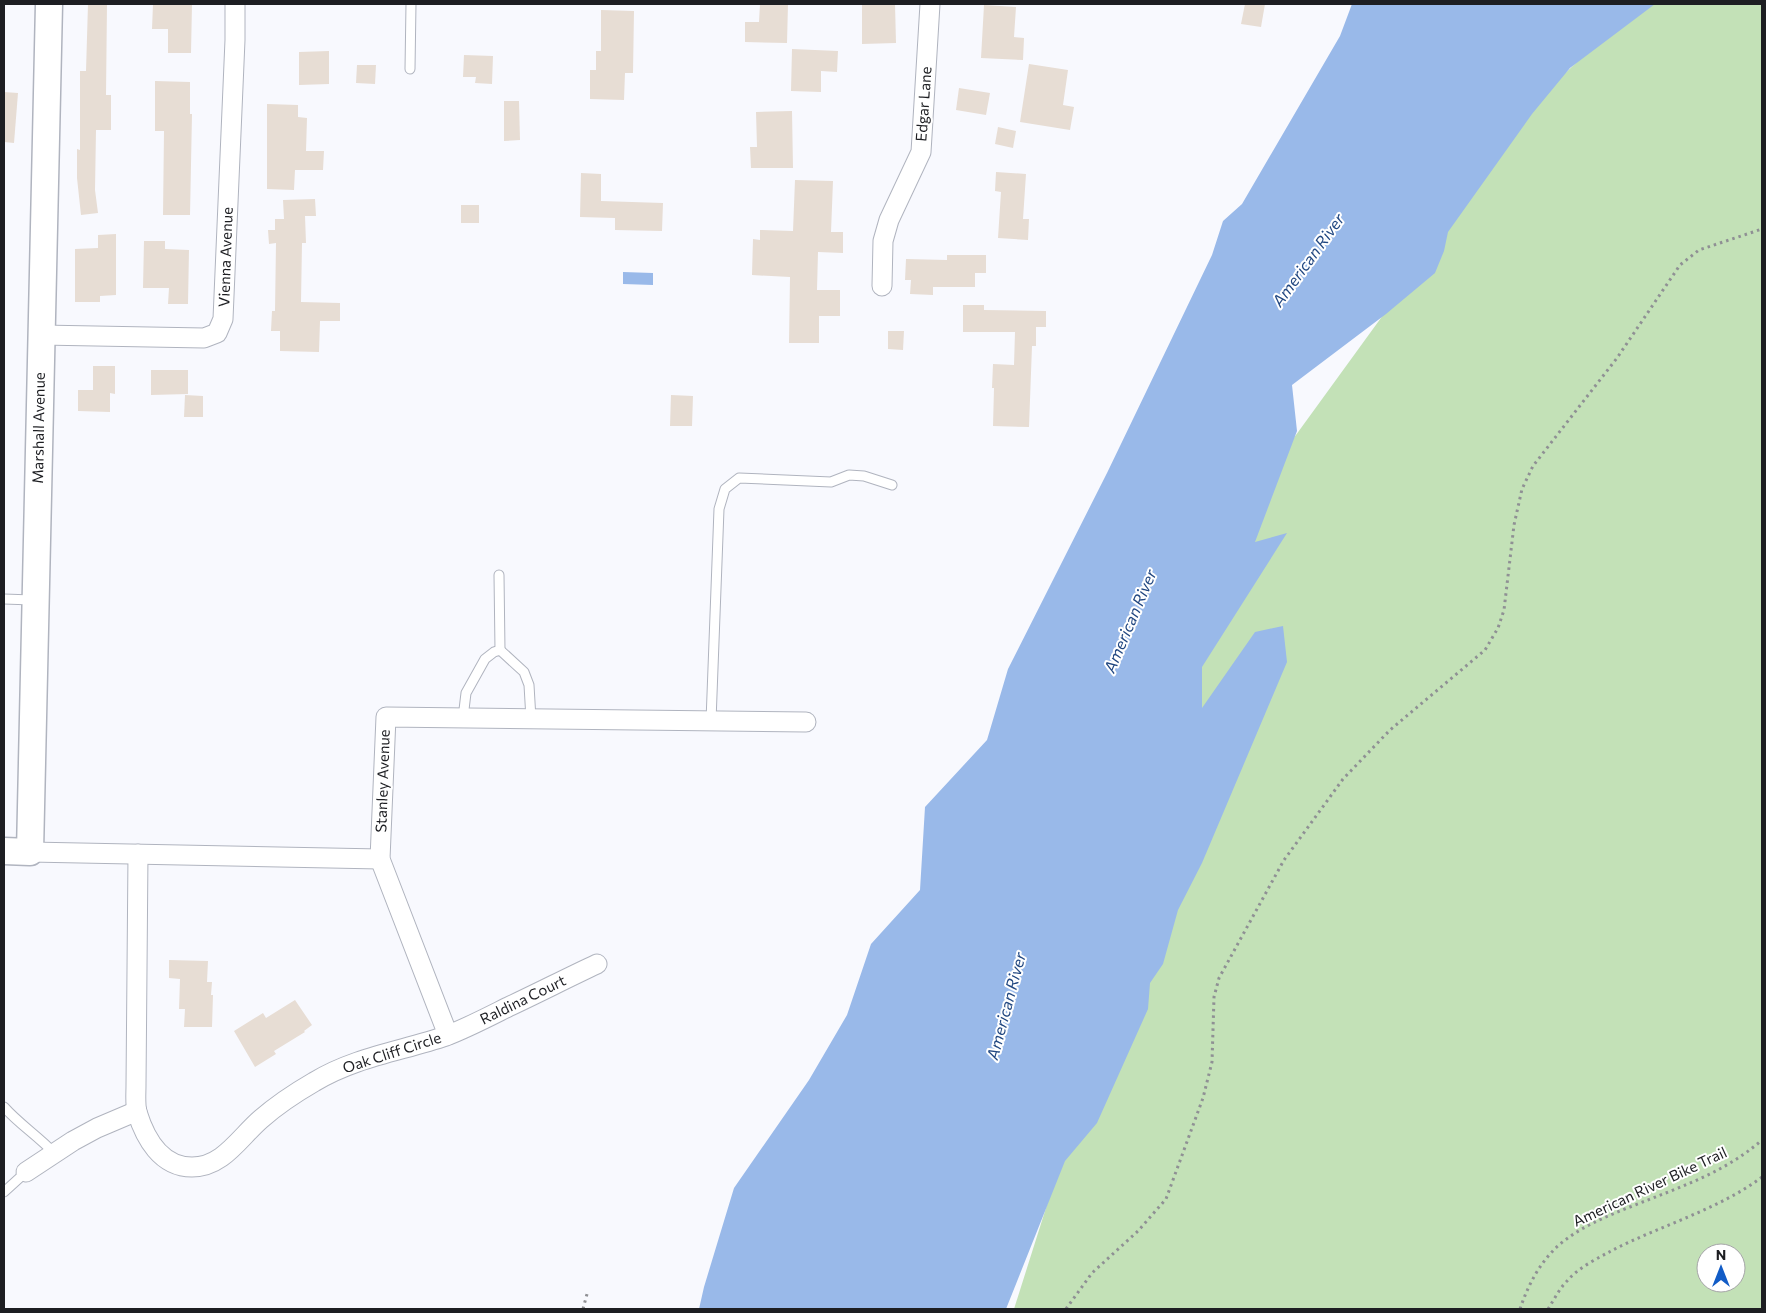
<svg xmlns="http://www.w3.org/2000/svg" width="1766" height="1313" font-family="Commissioner,sans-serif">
<rect width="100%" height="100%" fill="#f8f9fe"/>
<path fill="#c3e1b7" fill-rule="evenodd" d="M1639,4h123v1305h-748l69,-218 63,-322 121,-294 278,-383zM1706,1253h30v30h-30z"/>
<g fill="#99b9e9">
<path d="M1352,4h303l-85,64 -38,46 -84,118 -4,19 -9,22 -49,41 -94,71 5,46 -42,111 32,-9 -85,134v41l53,-76 28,-6 4,36 -85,201 -24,47 -15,54 -13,19 -2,26 -51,114 -32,38 -59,148h-307l5,-22 30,-99 75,-108 38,-65 24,-71 49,-54 5,-83 62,-67 21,-71 99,-196 105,-218 11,-34 19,-17 98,-168z"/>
<path d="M623,272l30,1v12l-30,-1z"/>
</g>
<g fill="#e7ddd4">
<path d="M88,4h19l-1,91h5v35h-15l-1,60 3,23 -17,2 -4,-37v-29l3,1v-79h6z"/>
<path d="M153,4h39l-1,49h-23v-24h-16z"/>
<path d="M760,4h28l-1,39 -42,-1v-20h14z"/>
<path d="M895,4l1,39 -34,1v-39z"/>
<path d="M1245,4h20l-4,23 -20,-3z"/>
<path d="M984,5l32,2 -2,30 10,1 -1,22 -42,-2z"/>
<path d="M601,10l33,1 -1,62h-8l-1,27 -34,-1v-29h6v-19h5z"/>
<path d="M792,49l46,2 -1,21 -16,-1v21l-30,-1z"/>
<path d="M329,51v33l-30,1v-33z"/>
<path d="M464,55l29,1 -1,28 -17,-1 1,-6h-13z"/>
<path d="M1029,64l39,6 -5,35 11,2 -4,23 -50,-8z"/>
<path d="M357,65h19l-1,19 -19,-1z"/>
<path d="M155,81l35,1v32h2l-2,101h-27l1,-84h-9z"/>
<path d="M959,88l31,5 -4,22 -30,-5z"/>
<path d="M4,92l14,1 -4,50 -10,-1z"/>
<path d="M504,101h15l1,39 -16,1z"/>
<path d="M267,104l31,1v12l9,1 -1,33h18l-1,19h-28l-1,20 -27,-1z"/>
<path d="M792,111l1,57h-42l-1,-21h7l-1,-35z"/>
<path d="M998,127l18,4 -3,17 -18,-4z"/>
<path d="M996,172l30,2 -3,45h6l-1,21 -30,-2 3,-46 -6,-1z"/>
<path d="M581,173l20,1v27l62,2 -1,28 -47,-1v-12l-35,-1z"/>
<path d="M795,180l38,1 -2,51h12v21l-25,-1 -1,38h23v26h-21v27h-30l1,-66 -38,-2 1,-36 7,1v-10l33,1z"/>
<path d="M315,199l1,17h-11l1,27h-4l-1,59 39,1v18h-20l-1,31 -39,-1v-20h-9l1,-20h3l1,-68 -7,1 -1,-14h7v-11h9l-1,-19z"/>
<rect x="461" y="205" width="18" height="18"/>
<path d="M116,234v61l-16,1v6h-25v-53l23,-1v-13z"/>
<path d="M144,241h21v8l24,1 -1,54h-20l1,-16h-26z"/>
<path d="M947,255h39v18h-11v14h-42v8l-23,-1 1,-14h-6l1,-21 41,1z"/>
<path d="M963,305h21v5l62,1v16h-10v19h-4l-3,81 -36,-1 1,-38h-2l1,-24 21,1 1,-33h-52z"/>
<path d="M888,331h16l-1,19 -15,-1z"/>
<path d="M93,366h22v28l-5,-1v19l-32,-1v-21h15z"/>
<path d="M151,370h37v24l-37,1z"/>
<path d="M185,395l18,1v21h-19z"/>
<path d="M671,395l22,1 -1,30h-22z"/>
<path d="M169,960l39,1 -1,21h5l-1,13h2l-1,32h-28l1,-18h-6l1,-30 -11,-1z"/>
<path d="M295,1000l17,25 -8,6 1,1 -31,19 2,3 -21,13 -21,-36 29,-18 3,5z"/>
</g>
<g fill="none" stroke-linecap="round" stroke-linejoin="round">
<defs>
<g id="lane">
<path d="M410,69l1,-65"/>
<path d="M499,575l1,75"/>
<path d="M4,599l28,1"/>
<path d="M463,718l3,-25 19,-34 9,-7 6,-2 24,22 5,13 2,34"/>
<path d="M711,721l8,-212 6,-20 14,-11 92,4 18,-7 15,1 28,9"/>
<path d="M4,1107c15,17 34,29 50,46"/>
<path d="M4,1192l22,-20"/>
</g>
<g id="street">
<path d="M882,286l1,-45 6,-21 32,-68 9,-148"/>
<path d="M41,335l163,3 13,-5 6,-14 12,-279v-36"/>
<path d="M30,852l350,7"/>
<path d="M138,854l-2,231c0,9 -1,19 1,27 8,26 24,55 55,55 31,0 47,-29 69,-48 16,-14 34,-26 53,-37 41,-25 88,-31 132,-46 21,-8 42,-19 62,-29 30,-14 59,-29 89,-43"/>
<path d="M448,1035l-68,-176 6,-142 420,5"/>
<path d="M26,1172l47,-31 24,-13 40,-17"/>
</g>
<path id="secondary" d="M4,851l26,1 19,-848"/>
</defs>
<use href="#lane" stroke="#b0b4bf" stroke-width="11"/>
<use href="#street" stroke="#b0b4bf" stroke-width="21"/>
<use href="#secondary" stroke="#b0b4bf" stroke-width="29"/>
<g stroke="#8f9094" stroke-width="3" stroke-dasharray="2.5 4" stroke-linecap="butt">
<path d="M583,1309l4,-15"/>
<path d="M1066,1309l26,-36 46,-42 28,-32 37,-101 9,-36 2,-65 5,-19 65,-118 59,-81 47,-49 95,-80 13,-22 6,-18 10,-85 8,-36 11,-23 84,-108 63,-93 19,-15 63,-21"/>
<path d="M1520,1309c8,-24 20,-47 39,-64 21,-18 46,-28 71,-38 47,-19 93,-33 132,-67"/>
<path d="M1548,1309c6,-9 11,-20 19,-28 11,-13 29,-22 44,-30 48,-25 109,-42 151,-74"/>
</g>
<use href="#lane" stroke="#fff" stroke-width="9"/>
<use href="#street" stroke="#fff" stroke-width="19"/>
<use href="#secondary" stroke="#fff" stroke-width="26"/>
</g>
<g text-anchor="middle" stroke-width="4" stroke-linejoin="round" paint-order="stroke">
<g font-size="15" fill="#1d1e22" stroke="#fff">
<text transform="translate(924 104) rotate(-86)" y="5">Edgar Lane</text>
<text transform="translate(226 257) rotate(-88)" y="5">Vienna Avenue</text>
<text transform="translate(39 428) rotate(-89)" y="5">Marshall Avenue</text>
<text transform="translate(383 781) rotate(-88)" y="5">Stanley Avenue</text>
<text transform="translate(523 1000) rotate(-26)" y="5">Raldina Court</text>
<text transform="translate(392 1053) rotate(-18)" y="5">Oak Cliff Circle</text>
<text transform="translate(1650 1187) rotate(-25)" y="5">American River Bike Trail</text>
</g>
<g font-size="16" font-style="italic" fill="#214781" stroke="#fff">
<text transform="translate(1308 260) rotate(-54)" y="6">American River</text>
<text transform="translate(1130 621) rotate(-67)" y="6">American River</text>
<text transform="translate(1006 1006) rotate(-75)" y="6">American River</text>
</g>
</g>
<rect width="1766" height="1313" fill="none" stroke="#1d1e22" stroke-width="10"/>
<g transform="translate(1721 1268)"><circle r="24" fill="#ffffff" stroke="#a5a5a7"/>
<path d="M0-4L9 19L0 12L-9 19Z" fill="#125cc6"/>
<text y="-8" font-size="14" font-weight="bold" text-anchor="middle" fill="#1d1e22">N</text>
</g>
</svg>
